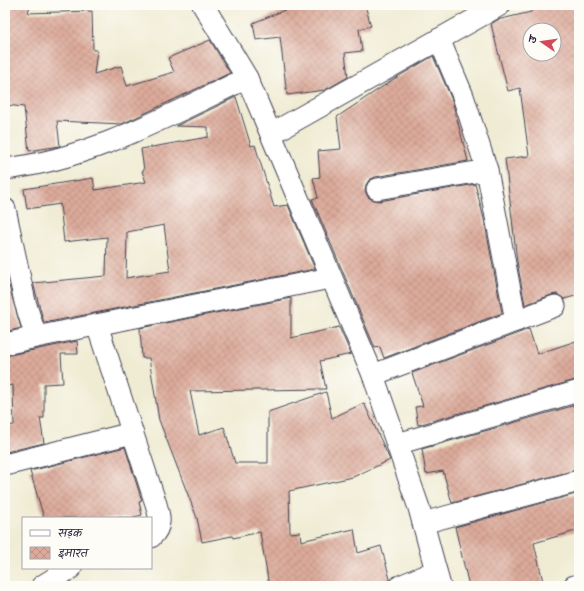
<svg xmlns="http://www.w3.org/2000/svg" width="584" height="591" font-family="Kalam,'Playpen Sans Deva',sans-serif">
<defs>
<pattern id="building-cross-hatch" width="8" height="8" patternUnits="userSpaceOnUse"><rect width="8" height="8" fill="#dcaa9a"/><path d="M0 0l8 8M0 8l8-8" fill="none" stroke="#bc9286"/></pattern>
</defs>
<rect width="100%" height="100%" fill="#fdfcf7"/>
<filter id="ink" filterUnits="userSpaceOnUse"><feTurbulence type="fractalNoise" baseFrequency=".025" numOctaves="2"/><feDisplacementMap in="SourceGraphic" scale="8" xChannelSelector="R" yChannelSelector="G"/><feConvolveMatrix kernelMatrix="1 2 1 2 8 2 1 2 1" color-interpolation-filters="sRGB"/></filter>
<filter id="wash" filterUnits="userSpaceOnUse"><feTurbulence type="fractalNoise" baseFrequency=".012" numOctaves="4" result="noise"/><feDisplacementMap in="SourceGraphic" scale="16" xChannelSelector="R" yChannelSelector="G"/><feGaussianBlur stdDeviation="0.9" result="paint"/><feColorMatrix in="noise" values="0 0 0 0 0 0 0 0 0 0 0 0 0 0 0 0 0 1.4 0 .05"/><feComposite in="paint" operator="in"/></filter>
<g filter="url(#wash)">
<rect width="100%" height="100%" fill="#f0ecd4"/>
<g id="blocks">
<g fill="url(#building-cross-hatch)" fill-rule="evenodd">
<path d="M9,5h21l-2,8 64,-2 1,39h4l-3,24 27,-8 6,20 47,-14 -6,-14 42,-18 20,33 -108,51 -65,-3 3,25 -31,5 -5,-44 -19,-2v-94h3z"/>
<path d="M297,5h68l6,21 -12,3 3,22 -17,2 3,24 -23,13 -38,5 -7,-58 -24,3 -3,-17z"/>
<path d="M531,5h43l2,18h3v272l-15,4 -7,-5 -6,1 -26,10 -8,-44 -12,-102 24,-3 -9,-68 -12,3 -17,-67 6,-4 34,-8zM530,30h24v24h-24z"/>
<path d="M433,56l19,44 16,61 -93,16 -6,3 -3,5 -1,6 3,6 5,3 6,1 96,-17 9,35 18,94 -118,45 -4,-11 -5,1 -63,-149 6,-1 -5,-20 7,-1 -2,-26 23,-2 -4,-32 57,-38z"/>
<path d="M236,97l15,49 4,-1 19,62 14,-2 27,64 -271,54 -11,-40 73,-7 1,-39 -43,5 -4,-38 -33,5 -3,-20 69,-11 2,12 51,-8 -4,-11 2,-1 -3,-21 67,-12v-10l-32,-1zM164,225l6,46 -44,7 1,-46z"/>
<path d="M5,286h4l12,42 -16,4z"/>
<path d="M291,298v40l48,-11 12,27 -31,7 6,28 -136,2 9,44 25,-8 11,36h33v-51l58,-20 6,26 32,-15 26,57 -37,17 -64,14 1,42 10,-1 1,9 53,-12 4,24 23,-7 9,33 -2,7h-119l-9,-54 -27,6 -1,-2 -30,6 -5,-24 -38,-98 -10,-62h-7l-2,-30z"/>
<path d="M529,329l8,25 42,-14v39l-161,46 -3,-18 8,-1 -11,-33z"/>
<path d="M77,341l1,13h-17l2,29 -19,1v34h-4l4,25 -38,9 -1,-26 9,-1 -1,-40 -8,1v-30z"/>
<path d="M579,404v65l-127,34 -9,-32 -17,3 -4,-25z"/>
<path d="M125,447l17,54 -3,1 3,13 -12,3h-86l-14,-47z"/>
<path d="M579,493v37l-45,13 10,43h-75l-14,-59z"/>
</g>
</g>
</g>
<g filter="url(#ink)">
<use href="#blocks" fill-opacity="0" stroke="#414052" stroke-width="1"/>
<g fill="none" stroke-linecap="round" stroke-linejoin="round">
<defs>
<g id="street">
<path d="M203,5l44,73 126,297 46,133 21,78"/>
<path d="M439,39l24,57 24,74 29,151"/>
<path d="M271,134l229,-129"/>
<path d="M5,169c87,-10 164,-54 242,-91"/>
<path d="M377,189l110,-19"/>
<path d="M5,209l20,93 11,35"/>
<path d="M97,325l59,179c4,13 6,23 -5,33"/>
<path d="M5,344l31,-7 294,-59"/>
<path d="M373,375l182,-69"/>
<path d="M397,444l182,-53"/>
<path d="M5,465l127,-32"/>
<path d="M423,523l156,-42"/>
<path d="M42,586l29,-18"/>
<path d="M400,586l36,-15"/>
<path d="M574,586l5,-1"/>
</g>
</defs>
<use href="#street" stroke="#414052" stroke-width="23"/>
<use href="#street" stroke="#fff" stroke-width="21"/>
</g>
</g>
<rect width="584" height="591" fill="none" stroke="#fdfcf7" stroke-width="20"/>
<rect x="22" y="517" width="130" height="52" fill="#fdfcf7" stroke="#a5a5ac"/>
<rect x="30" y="530" width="20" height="6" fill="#ffffff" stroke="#a5a5ac"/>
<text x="58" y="537" font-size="12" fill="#22223b">सड़क</text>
<rect x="30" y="547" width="20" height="12" fill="url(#building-cross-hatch)" stroke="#a5a5ac"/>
<text x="58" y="557" font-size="12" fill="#22223b">इमारत</text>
<g transform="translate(542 42) rotate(283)"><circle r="19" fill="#fdfcf7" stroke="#a5a5ac"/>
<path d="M0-3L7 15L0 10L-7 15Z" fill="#d1495b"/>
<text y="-6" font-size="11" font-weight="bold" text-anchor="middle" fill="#22223b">उ</text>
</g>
</svg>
